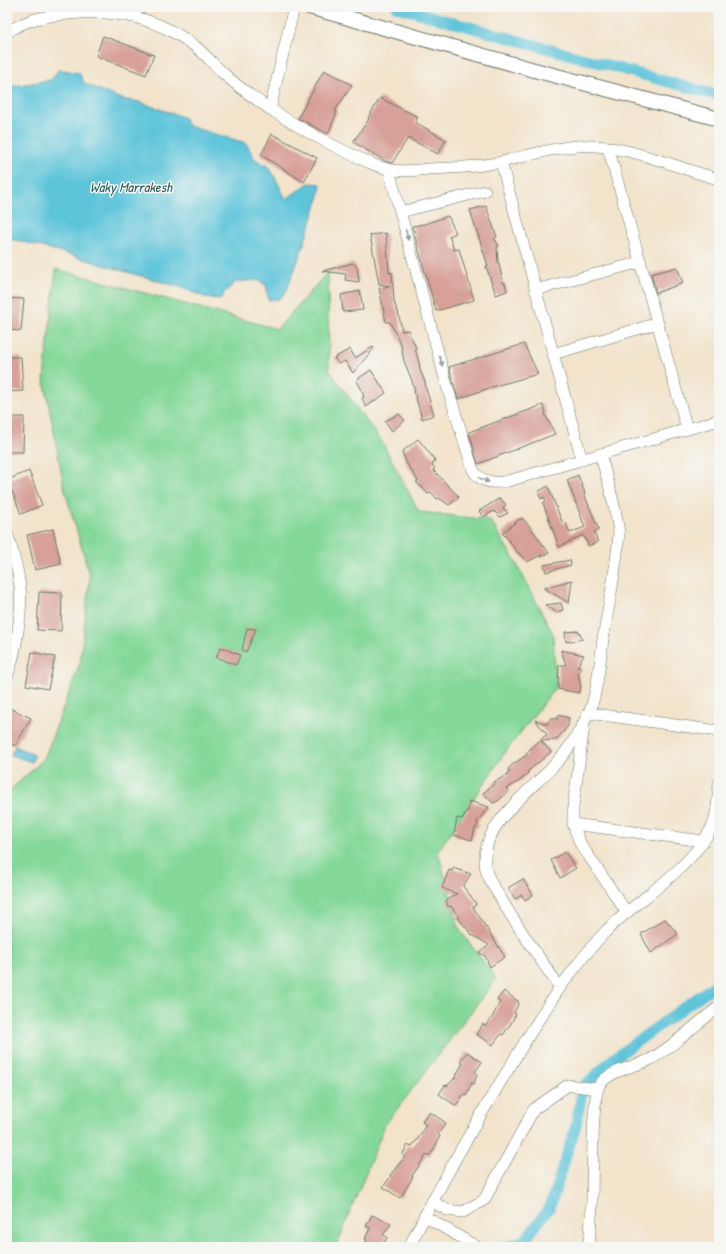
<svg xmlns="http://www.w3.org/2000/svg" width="726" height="1254" font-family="'Patrick Hand',sans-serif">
<rect width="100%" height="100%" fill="#f6f6f2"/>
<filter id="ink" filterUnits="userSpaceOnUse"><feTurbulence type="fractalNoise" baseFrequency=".025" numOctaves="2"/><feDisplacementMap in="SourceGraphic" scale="8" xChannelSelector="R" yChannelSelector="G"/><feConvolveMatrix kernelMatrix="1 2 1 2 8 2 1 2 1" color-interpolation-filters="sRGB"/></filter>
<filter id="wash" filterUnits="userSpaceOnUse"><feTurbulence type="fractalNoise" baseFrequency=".012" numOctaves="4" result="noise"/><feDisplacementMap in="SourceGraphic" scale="16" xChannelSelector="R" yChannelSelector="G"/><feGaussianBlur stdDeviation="0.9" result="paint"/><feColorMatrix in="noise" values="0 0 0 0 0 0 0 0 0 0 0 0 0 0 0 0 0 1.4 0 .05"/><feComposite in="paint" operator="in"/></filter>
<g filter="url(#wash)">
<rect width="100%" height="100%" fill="#f2e3ca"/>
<path fill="#84d89a" stroke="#528a67" d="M56,269l221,60 51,-57 1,98 53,72 37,70 71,8 24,39 39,75 3,53 -50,64 -68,100 21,78 37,50 -111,146 -49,122h-329v-454l37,-34 36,-96 10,-87 -26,-89 -20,-108z"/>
<g fill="#5dc4da" stroke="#3e8087">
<path d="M59,69l20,4 6,11 36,15 18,3 44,15 5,9 58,17 9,16 15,9 16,31 23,-16 12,1 -3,17 -15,46 -17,45 -7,7 -11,1 -2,-15 -9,-5 -21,2 -12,11 -2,6 -15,-1 -27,-11 -60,-17 -59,-18 -41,-11 -12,-2 -1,-152 44,-7z"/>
<path d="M15,746l19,9 -2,7 -21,-7z"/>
</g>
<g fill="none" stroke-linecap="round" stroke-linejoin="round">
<g stroke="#5dc4da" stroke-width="11">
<path d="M397,7l322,89"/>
<path d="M506,1247l19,-7 25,-33 26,-82 7,-38 30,-28 106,-77"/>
</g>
</g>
<g id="blocks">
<g fill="#d7a098">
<path d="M103,36l51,19 -8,20 -50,-19z"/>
<path d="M324,70l28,15 -17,26 2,1 -9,22 -30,-16z"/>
<path d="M380,98l38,19 -3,5 31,18 -8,14 -30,-16 -16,25 -7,-2 -32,-19 16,-23 -1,-1z"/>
<path d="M272,134l45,24 -13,24 -43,-27z"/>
<path d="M486,206l11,31 -3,1 5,8 -2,1 1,16h1l4,20h2l2,8 -11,4 -10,-29h2l-18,-56z"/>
<path d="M448,216l8,17 -7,3 5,14 5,-1 15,51 -38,11 -24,-85 13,-2z"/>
<path d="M386,233l3,40 3,-1 2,29 3,10h1l4,20 6,-1 8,18h-1l5,19h-1l7,18 -1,1 3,9 6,20 -12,4 -8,-28h1l-4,-13 -7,-17 -3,-16 -11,-23h-4l-4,-20 -3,-14 11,-2 -11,-2 -9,-49z"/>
<path d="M353,263l4,4 2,15 -14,-2 1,-6 -24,-3z"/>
<path d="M677,267l6,16 -27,10 -5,-19z"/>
<path d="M360,291l3,19 -20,2 -2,-17z"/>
<path d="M7,298l17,1 -3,32 -14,-1z"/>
<path d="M524,344l14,30 -46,13 -34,12 -9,-32z"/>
<path d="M373,347l1,1 -21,25 -8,-12 -6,3 -5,-6 16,-9 5,9z"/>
<path d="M7,357h14l2,34 -16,1z"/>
<path d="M371,370l15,23 -20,14 -4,-9 2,-1 -3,-9 -5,-8z"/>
<path d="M543,405l3,8 -1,1 10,20 -77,30 -9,-32z"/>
<path d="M399,414l6,6 -13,11 -7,-10z"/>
<path d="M7,417h17l-1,35h-16z"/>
<path d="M418,439l17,21 -3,5 3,3 -2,2 26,27 -10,8 -10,-7 -2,1 -6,-7 -3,2 -12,-12 2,-1 -11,-17 -5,-12z"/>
<path d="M29,471l13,34 -21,9 -9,-23 -1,1 -4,-12z"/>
<path d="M578,475l7,18 -1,1 15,36 -5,2 4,10 -9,4 -6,-11 -24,12 -16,-44 3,-2 -2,-4 -3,2 -3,-7 10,-6 15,38 3,-1 4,10 15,-6 -18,-47z"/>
<path d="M500,498l6,7 -3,3 5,5 -8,4 -6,-6 -11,6 -4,-6z"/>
<path d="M520,519h3l5,5 21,29 -8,4v-2l-14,7 -8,-9h-1l-10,-14 -6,-6z"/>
<path d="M53,529l8,35 -26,6 -8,-35z"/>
<path d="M570,560l1,5 -25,7 -2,-7z"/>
<path d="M572,580l-3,23 -25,-15z"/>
<path d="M39,592l23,1 -1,38 -24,-1z"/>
<path d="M561,603l2,7 -7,2 -11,-7z"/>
<path d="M247,628l9,1 -10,23 -4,-2z"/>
<path d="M578,631l5,8 -17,3 -1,-10z"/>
<path d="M221,647l19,8 -4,10 -20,-8z"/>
<path d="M561,650l23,5 -7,12 5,1 -4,5 3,14 -2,6 -21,-4 1,-24h7z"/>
<path d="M32,652l23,5 -7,32 -22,-4z"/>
<path d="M7,707l24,11 -16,28 -8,-4z"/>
<path d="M558,715l11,3 -1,8 -12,14 -15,1 10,11 -24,20 1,1 -7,7 -15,9 3,2 -11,10 -5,2 -10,-10 12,-10 -1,-1 14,-7 -1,-1 3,-2 -2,-3 5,-5 14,-9 -1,-2 21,-19 -12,-14 12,4 4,-6 7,1z"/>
<path d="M469,801l20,6 -13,16 3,1 -4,5 -3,11 -18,-5 3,-17 5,1 5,-8h1z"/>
<path d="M565,852l11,16 -16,10 -9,-18z"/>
<path d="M453,868l18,6 -8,12 12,16 1,3 -3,2 32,50 -15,10 -5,-11 -6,-3 10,-8 -17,-10 -14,-17 1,-1 -8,-11 -3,1 -2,-7 11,-6 -15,-6 7,-18 3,1z"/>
<path d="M523,879l10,16 -8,5 -3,-5 -7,4 -7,-11z"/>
<path d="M665,919l13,15 -27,19 -10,-19z"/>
<path d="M504,991l15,11 -5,11 2,1 -6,11 -7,10 -2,-1 -8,11 -17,-11 7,-10 2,2 8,-10 7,-14 -3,-2z"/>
<path d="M467,1052l15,10 -7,10 2,2 -3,10 -2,-1 -6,12 -2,-1 -8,12 -17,-12 6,-9 2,1 7,-7 9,-16 -3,-2z"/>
<path d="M430,1112l16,11 -8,11 2,2 -6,13 -5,7 -2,-2 -15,22 1,1 -13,21 -17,-11 8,-11 -1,-1 15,-18 -3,-2 6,-10 3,2 6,-7 9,-15 -4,-3z"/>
<path d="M372,1215l19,9 -8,11 4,2 -4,10h-20l4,-7 -2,-1 5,-11 -4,-2z"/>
</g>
</g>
</g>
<g filter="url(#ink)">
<use href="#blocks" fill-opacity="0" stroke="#697768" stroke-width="1"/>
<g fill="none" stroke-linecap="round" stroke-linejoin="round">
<defs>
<g id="minor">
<path d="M7,33c18,-14 39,-17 61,-19 49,-5 89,3 128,33 10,8 18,18 28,27 14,13 30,24 46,35 33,21 69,41 105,56 19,8 34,6 53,4 25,-1 50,-2 73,-7 26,-6 50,-14 76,-16 49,-3 95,21 142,33"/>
<path d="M270,109l24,-102"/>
<path d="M608,147l79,282"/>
<path d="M501,162l81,298"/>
<path d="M389,170l58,216 26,84c8,13 21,14 35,11l211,-61"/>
<path d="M400,212l85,-21"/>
<path d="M535,290l106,-28"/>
<path d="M553,354l105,-31"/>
<path d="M7,532c4,15 10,32 12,48 5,24 -3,74 -12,97"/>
<path d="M588,713l131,18"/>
<path d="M584,726l-11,82v16l7,19 47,70"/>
<path d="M573,824l130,17"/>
<path d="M560,988c-20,-30 -42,-59 -60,-91 -7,-11 -15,-22 -15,-36 -2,-45 62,-79 84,-114 7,-10 17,-28 22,-39 7,-21 9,-47 12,-69 6,-35 13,-69 16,-105 -3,-27 -11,-54 -19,-80"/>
<path d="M432,1201l15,9 16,2 21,-12 50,-91 34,-24 29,4"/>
<path d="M424,1216l53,31"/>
<path d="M409,1247c32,-64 67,-126 105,-187 15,-25 30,-50 47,-74 15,-19 29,-39 46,-56 35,-34 82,-59 105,-103 6,-12 6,-31 7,-44"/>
<path d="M589,1247c1,-17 3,-34 3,-52 1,-20 -1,-98 8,-111 11,-14 34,-17 49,-24 26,-14 46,-36 70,-53"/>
</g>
<path id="tertiary" d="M309,7l229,64 181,48"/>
</defs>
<use href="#minor" stroke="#697768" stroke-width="12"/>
<use href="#tertiary" stroke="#697768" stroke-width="16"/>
<use href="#minor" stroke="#fff" stroke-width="11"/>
<use href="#tertiary" stroke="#fff" stroke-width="14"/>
</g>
<defs><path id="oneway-solid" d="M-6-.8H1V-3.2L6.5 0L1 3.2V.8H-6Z"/></defs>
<g fill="#8f9e9a">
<use href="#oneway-solid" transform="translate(407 235) rotate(75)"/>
<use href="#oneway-solid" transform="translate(441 361) rotate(75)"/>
<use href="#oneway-solid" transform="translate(484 480) rotate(22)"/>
</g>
</g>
<g text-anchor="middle" stroke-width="3" stroke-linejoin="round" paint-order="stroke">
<g font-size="14" font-style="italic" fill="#2e5f5e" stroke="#f6f6f2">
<text x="131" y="192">Waky Marrakesh</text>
</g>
</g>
<rect width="726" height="1254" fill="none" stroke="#f6f6f2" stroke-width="24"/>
</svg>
